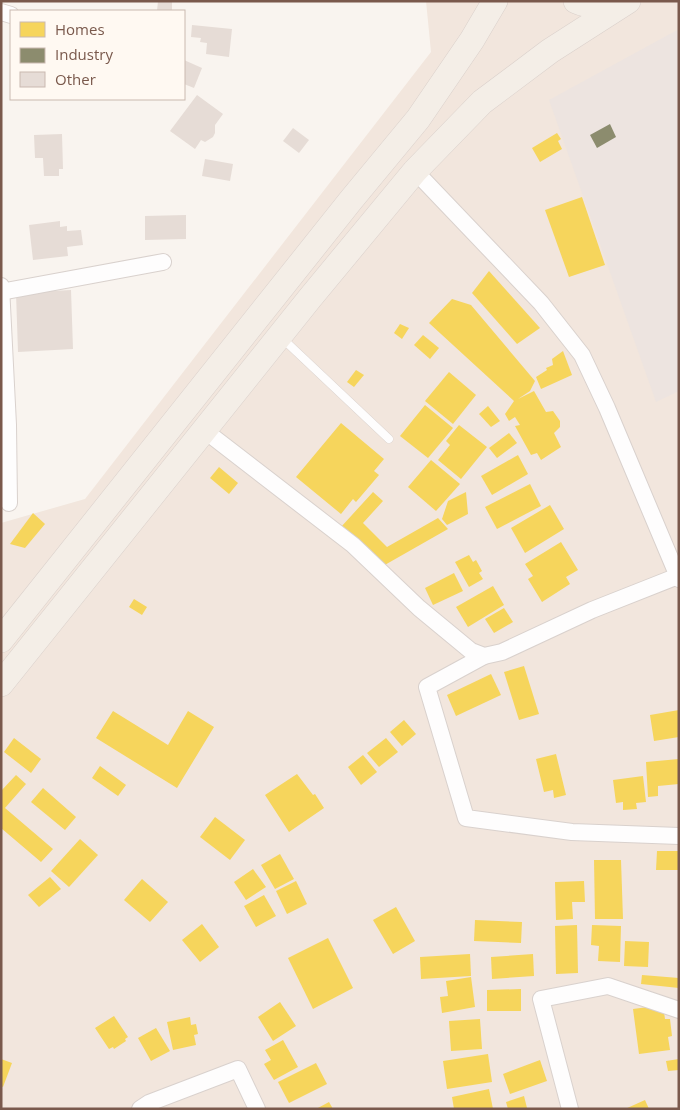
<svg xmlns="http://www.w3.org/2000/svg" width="680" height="1110" font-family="'Open Sans',sans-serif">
<rect width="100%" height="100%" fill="#f9f4ef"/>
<path fill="#f2e6dd" d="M426,1h253v1108h-678v-586l84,-24 346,-447z"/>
<path fill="#ede4e0" d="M679,29v362l-23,11 -107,-302z"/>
<g fill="#f6d55c">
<path d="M557,133l4,6 -3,2 4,8 -22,13 -8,-14z"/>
<path d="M582,197l23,68 -36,12 -24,-67z"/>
<path d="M489,271l51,57 -23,16 -45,-51z"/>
<path d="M452,299l19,6 64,76 -5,10 -12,8 16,-8 12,21 7,-1 7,10v6l-6,6 7,14 -20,13 -4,-7 -6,2 -16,-29 5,-1 -5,-8 -6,4 -4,-7 9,-13 -85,-78z"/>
<path d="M400,324l9,4 -7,11 -8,-6z"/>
<path d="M423,335l16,13 -9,11 -16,-14z"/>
<path d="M563,351l9,24 -31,14 -5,-12 11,-7 -1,-2 7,-3 -1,-6z"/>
<path d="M356,370l8,5 -10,12 -7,-5z"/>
<path d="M449,372l27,23 -23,29 -28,-23z"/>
<path d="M425,405l28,23 -25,30 -28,-22z"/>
<path d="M488,406l12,15 -9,6 -12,-13z"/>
<path d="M341,423l43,36 -10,12 5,4 -23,27 -3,-3 -12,15 -45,-37z"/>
<path d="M459,425l28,22 -26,32 -23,-19 12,-15 -4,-4z"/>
<path d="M509,433l8,10 -20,15 -8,-10z"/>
<path d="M518,455l10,19 -36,21 -11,-19z"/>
<path d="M431,460l29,24 -24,27 -28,-24z"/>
<path d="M219,467l19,16 -9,11 -19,-16z"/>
<path d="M530,484l11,22 -44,23 -12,-22z"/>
<path d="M373,492l10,9 -20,22 24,24 51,-29 10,11 -65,37 -42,-39z"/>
<path d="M466,492l2,22 -21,11 -5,-6 6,-18z"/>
<path d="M550,505l14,24 -39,24 -14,-25z"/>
<path d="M33,513l12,11 -20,24 -15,-4z"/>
<path d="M561,542l17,28 -12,7 4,7 -28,18 -14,-23 5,-3 -8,-12z"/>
<path d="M469,555l4,7 3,-2 6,11 -3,2 4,6 -14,8 -14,-25z"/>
<path d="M454,573l9,18 -30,14 -8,-17z"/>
<path d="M493,586l11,19 -36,22 -12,-20z"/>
<path d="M134,599l13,8 -5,8 -13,-8z"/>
<path d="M504,608l9,14 -19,11 -9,-14z"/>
<path d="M524,666l15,48 -20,6 -15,-48z"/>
<path d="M491,674l10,21 -45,21 -9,-21z"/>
<path d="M679,710v27l-25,4 -4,-26z"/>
<path d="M113,711l55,34 20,-34 26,16 -37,61 -81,-50z"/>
<path d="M404,720l12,14 -14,12 -12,-14z"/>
<path d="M14,738l27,21 -10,14 -27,-21z"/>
<path d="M386,738l12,14 -19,15 -12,-14z"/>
<path d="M556,754l10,41 -12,3 -1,-8 -9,2 -8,-33z"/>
<path d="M363,755l14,17 -16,13 -13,-18z"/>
<path d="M679,759v25l-21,2v10l-10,1 -2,-35z"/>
<path d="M100,766l26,19 -8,11 -26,-18z"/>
<path d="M297,774l16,21 2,-1 9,14 -35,24 -24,-37z"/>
<path d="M16,775l10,9 -21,24 48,41 -12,13 -40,-34v-37z"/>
<path d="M643,776l3,26 -10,1 1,6 -14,1v-8l-7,1 -3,-23z"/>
<path d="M43,788l33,29 -11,13 -34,-28z"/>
<path d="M215,817l30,23 -15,20 -30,-23z"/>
<path d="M80,839l18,16 -29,32 -18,-16z"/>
<path d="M657,851h22v19h-23z"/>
<path d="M280,854l14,25 -19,10 -14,-24z"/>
<path d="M594,860h27l2,59h-28z"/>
<path d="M253,869l13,18 -20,13 -12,-18z"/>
<path d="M50,877l11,12 -22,18 -11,-12z"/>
<path d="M142,879l26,23 -18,20 -26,-22z"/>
<path d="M296,881l11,23 -20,10 -11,-23z"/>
<path d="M584,881l1,21h-13l1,17 -17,1 -1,-38z"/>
<path d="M264,895l12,21 -20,11 -12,-21z"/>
<path d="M396,907l19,34 -22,13 -20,-34z"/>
<path d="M475,920l47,2 -1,21 -47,-2z"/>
<path d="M202,924l17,23 -19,15 -18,-22z"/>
<path d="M577,925l1,48 -22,1 -1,-48z"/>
<path d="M592,925l29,1 -1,36 -22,-1 1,-15 -8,-1z"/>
<path d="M328,938l25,50 -40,21 -25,-51z"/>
<path d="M625,941l24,1 -1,25 -24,-1z"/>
<path d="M470,954l1,22 -50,3 -1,-22z"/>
<path d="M533,954l1,22 -42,3 -1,-22z"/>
<path d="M642,975l37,3v10l-38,-4z"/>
<path d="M471,977l4,30 -33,6 -2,-16 8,-1 -2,-15z"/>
<path d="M521,989v22h-34v-21z"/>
<path d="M280,1002l16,24 -23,15 -15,-24z"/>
<path d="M663,1005l2,14h5l2,17 -4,1 2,13 -31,4 -6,-45z"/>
<path d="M114,1016l14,21 -3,2 1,2 -12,8 -1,-2 -4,2 -14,-21z"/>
<path d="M190,1017l1,8 5,-1 2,10 -4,1 2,10 -23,5 -6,-28z"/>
<path d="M480,1019l2,30 -31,2 -2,-30z"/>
<path d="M156,1028l14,23 -19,10 -13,-23z"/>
<path d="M283,1040l15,27 -24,13 -10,-16 7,-4 -6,-10z"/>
<path d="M488,1054l4,28 -45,7 -4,-28z"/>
<path d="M1,1059l11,4 -9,24 -2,-1z"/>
<path d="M679,1059v11l-11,1 -2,-10z"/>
<path d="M540,1060l7,21 -37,13 -7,-20z"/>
<path d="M316,1063l11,21 -38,19 -11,-21z"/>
<path d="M489,1089l4,20h-39l-2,-12z"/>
<path d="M524,1096l3,12 -19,1 -2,-7z"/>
<path d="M645,1100l4,9h-24z"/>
<path d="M329,1102l4,7h-17z"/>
</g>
<path fill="#8c8c6e" d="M610,124l6,13 -19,11 -7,-13z"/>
<g fill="#e6dcd6">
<path d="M158,1h14v10h-15z"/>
<path d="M192,25l40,4 -3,28 -23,-3 1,-11 -7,-1 1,-4 -10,-1z"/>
<path d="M184,60l18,8 -8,20 -10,-4z"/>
<path d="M197,95l26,19 -8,11v8l-2,4 -8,5 -4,-2 -6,9 -25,-18z"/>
<path d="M293,128l16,12 -10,13 -16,-12z"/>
<path d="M62,134l1,35h-4v7h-15l-1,-18h-8l-1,-23z"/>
<path d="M205,159l28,5 -3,17 -28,-5z"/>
<path d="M186,215v24l-41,1v-24z"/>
<path d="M60,221v6l7,-1v5l14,-1 2,15 -16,2 1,9 -35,4 -4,-35z"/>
<path d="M71,290l2,59 -55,3 -2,-59z"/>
</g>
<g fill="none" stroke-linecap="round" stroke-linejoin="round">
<defs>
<path id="lane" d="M283,339l106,100"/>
<g id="street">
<path d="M1,12l10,3"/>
<path d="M415,171l126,132 41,52 25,53 72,171"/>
<path d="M1,286l7,139 1,78"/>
<path d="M1,292l162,-30"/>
<path d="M204,430l149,115 66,63 52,43 13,5 18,-4 90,-42 86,-34"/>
<path d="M484,656l-57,31 39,131 106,14 107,4"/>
<path d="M140,1109l9,-6 89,-34 19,40"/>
<path d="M570,1109l-29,-110 67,-13 71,24"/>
</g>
<g id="primary">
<path d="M576,1c15,7 31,5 46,1"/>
<path d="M1,640l350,-440 67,-81 54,-79 23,-39"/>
<path d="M1,684l309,-386 105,-127 67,-69 68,-51 78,-50"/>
</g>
</defs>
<use href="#lane" stroke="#d9d1cd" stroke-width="9"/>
<use href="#street" stroke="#d9d1cd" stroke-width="18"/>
<use href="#primary" stroke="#dad0cb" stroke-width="26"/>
<use href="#lane" stroke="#fefdfd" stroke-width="8"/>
<use href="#street" stroke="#fefdfd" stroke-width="16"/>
<use href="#primary" stroke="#f4eee7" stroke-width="25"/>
</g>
<rect width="680" height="1110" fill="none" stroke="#7a594c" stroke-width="5"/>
<rect x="10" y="10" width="175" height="90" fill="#fff9f2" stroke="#cab9b0"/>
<rect x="20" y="22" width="25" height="15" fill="#f6d55c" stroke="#cab9b0"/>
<text x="55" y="35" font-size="15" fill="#7a594c">Homes</text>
<rect x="20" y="48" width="25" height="15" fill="#8c8c6e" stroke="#cab9b0"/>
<text x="55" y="60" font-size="15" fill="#7a594c">Industry</text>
<rect x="20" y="72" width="25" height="15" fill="#e6dcd6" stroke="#cab9b0"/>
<text x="55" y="85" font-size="15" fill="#7a594c">Other</text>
</svg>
